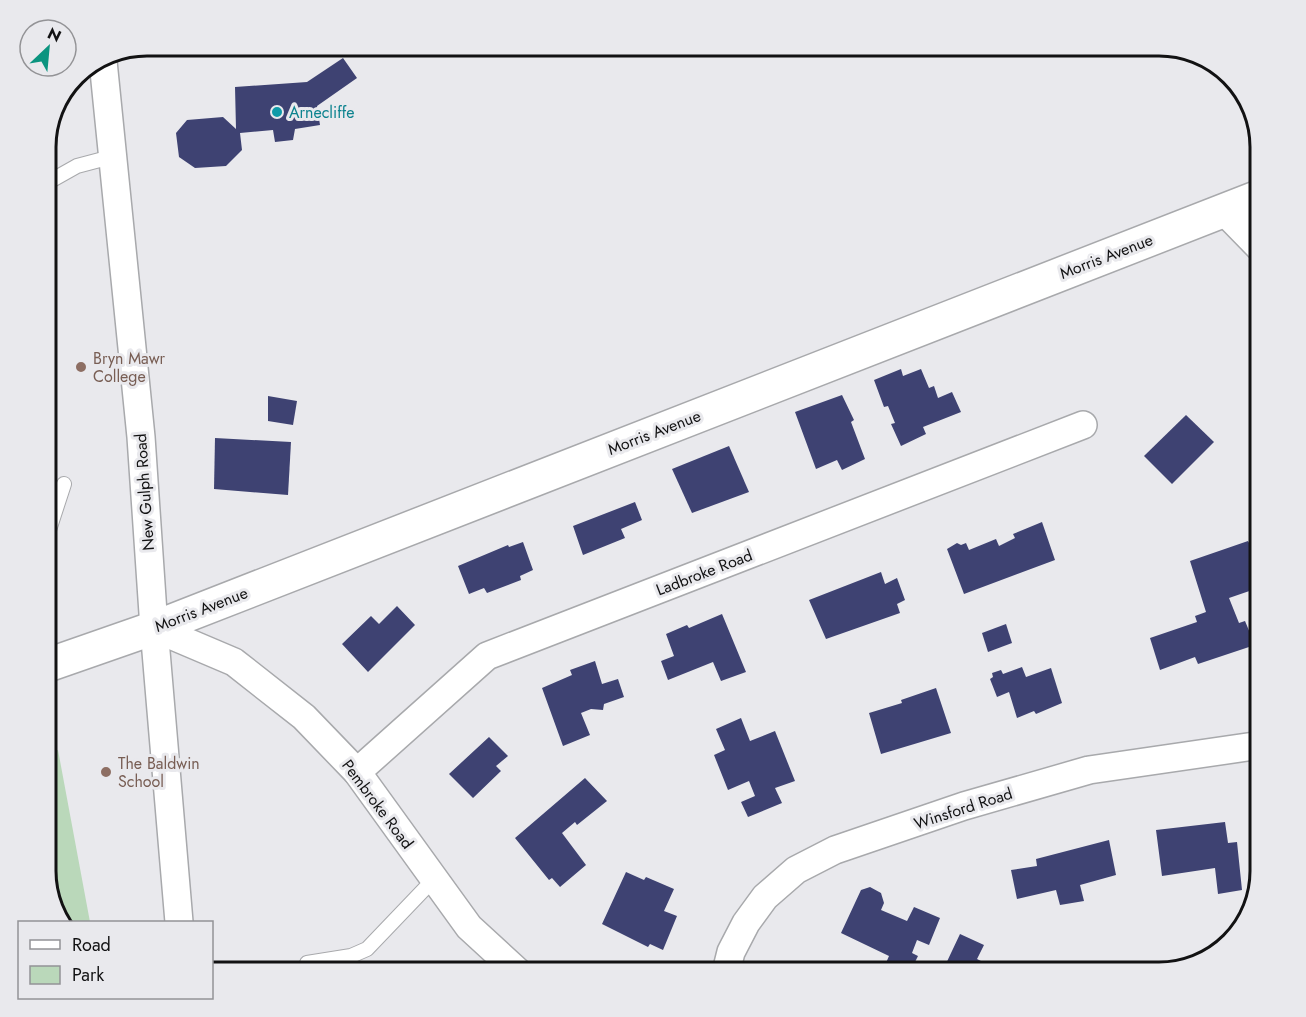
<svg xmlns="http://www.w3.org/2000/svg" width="1306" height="1017" font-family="Jost,sans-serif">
<rect width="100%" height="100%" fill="#e9e9ed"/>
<path fill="#bad8ba" d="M58,750l32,172h-29c-24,-28 -16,-130 -16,-170z"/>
<g fill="#3e4272">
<path d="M343,58l14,20 -40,28 3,19 -25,4 -2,11 -18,2 -2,-12 -33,3 2,17 -16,16 -31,2 -16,-11 -3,-24 11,-13 36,-3 13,12 -1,-42 72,-5z"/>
<path d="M901,369l2,7 18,-7 8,19 5,-2 4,12 14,-6 9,20 -38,15 3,7 -25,12 -10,-22 4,-1 -7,-17 -4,1 -10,-27z"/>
<path d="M842,395l12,25 -3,2 14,37 -23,11 -5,-10 -21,9 -21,-57z"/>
<path d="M268,396l29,5 -4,24 -25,-4z"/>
<path d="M1186,415l28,27 -42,42 -28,-28z"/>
<path d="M215,438l76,4 -3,53 -74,-6z"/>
<path d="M729,446l20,46 -57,21 -20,-44z"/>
<path d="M635,502l7,18 -21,9 4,9 -42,17 -10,-29z"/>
<path d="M1042,522l13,38 -91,34 -17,-45 10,-6 4,2 5,-2 3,7 27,-11 3,7 16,-8 -2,-4z"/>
<path d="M1248,541l6,11 7,-1v36l-32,11 10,25 6,-2 10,24 -57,19 -3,-7 -35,13 -10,-32 47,-16 -2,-6 11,-4 -16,-51z"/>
<path d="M523,542l10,28 -13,6 1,4 -34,13 -3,-5 -15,6 -11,-28 50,-21 1,2z"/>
<path d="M881,572l4,12 12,-6 8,22 -8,4 3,9 -74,26 -17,-39z"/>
<path d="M397,606l18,19 -47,47 -26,-28 29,-28 8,8z"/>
<path d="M722,614l24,58 -25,9 -8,-19 -45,18 -7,-19 13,-5 -8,-22 21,-9 2,3z"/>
<path d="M1006,624l6,19 -24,9 -6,-19z"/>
<path d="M595,661l7,23 16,-5 6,18 -20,7 -1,6 -12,-1 -10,4 9,22 -27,11 -21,-58 30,-13 -2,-5z"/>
<path d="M1022,667l4,10 25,-9 11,35 -26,11 -2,-3 -17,7 -8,-26 -12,5 -7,-18 3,-2 -1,-4 9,-3 2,4z"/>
<path d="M936,688l15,45 -70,21 -12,-41 33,-10 -1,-3z"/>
<path d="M741,718l9,23 25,-10 20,50 -20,7 7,15 -34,14 -7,-15 14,-6 -6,-15 -21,9 -14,-35 11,-5 -9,-21z"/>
<path d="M489,737l19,19 -12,10 5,5 -28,27 -24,-24z"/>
<path d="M585,778l22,23 -30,24 -2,-3 -13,11 24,32 -26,22 -8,-9 -3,2 -34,-42z"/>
<path d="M1225,822l3,21 9,-1 5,48 -24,4 -3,-26 -53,8 -6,-46z"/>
<path d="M1109,840l7,35 -36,10 4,16 -24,4 -4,-15 -39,9 -6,-29 26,-4 -1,-7z"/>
<path d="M626,872l18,8 2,-3 28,12 -10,22 13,5 -14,34 -13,-6 -2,3 -46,-23z"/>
<path d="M870,887l11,6 3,10 -3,7 26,11 7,-14 26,11 -11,27 -12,-5 -5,13 6,3 -8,16h-28l7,-16 -48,-23 20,-43z"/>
<path d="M960,934l24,11 -7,14 26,13h-55l-5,-2z"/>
<path d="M346,965l2,7h-30v-1z"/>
</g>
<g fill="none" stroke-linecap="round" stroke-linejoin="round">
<defs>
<g id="service">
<path d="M45,184l32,-18 34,-9"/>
<path d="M45,534l4,-4 15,-46"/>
<path d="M307,963l44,-7 16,-7 67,-70"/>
</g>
<g id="minor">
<path d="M103,61l38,376 13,191 25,294"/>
<path d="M1223,210l38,39"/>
<path d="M154,628l80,34 70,55 53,55 112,155 49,45"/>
<path d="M357,772l130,-116 596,-231"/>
<path d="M726,972l5,-20 15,-29 19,-26 31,-27 39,-20 129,-44 125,-36 172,-25"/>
</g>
<path id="tertiary" d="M45,666l109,-38 1107,-432"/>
</defs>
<use href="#service" stroke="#a8a9ac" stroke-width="16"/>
<use href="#minor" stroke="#a8a9ac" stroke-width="30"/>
<use href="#tertiary" stroke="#a8a9ac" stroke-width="36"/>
<use href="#service" stroke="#fff" stroke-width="14"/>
<use href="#minor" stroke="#fff" stroke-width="27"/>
<use href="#tertiary" stroke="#fff" stroke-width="33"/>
</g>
<circle fill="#0f9aa8" stroke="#e9e9ed" stroke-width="2" cx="277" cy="112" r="6"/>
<g fill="#8d6e63" stroke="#e9e9ed" stroke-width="2">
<circle cx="81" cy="367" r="6"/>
<circle cx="106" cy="772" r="6"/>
</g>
<g text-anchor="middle" stroke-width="6" stroke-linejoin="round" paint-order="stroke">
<g font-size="16" fill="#0d838f" stroke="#e9e9ed" text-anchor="start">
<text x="289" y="118">Arnecliffe</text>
</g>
<g font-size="16" fill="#121213" stroke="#e9e9ed">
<text transform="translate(1106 256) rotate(-21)" y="6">Morris Avenue</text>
<text transform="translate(654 432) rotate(-21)" y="6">Morris Avenue</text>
<text transform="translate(144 492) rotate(-94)" y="6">New Gulph Road</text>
<text transform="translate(704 572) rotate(-21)" y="6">Ladbroke Road</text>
<text transform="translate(201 609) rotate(-21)" y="6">Morris Avenue</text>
<text transform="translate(378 804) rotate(53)" y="6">Pembroke Road</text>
<text transform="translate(963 808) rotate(-18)" y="6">Winsford Road</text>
</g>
<g font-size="16" fill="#785e54" stroke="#e9e9ed" text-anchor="start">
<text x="93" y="364">Bryn Mawr<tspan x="93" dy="18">College</tspan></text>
<text x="118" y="769">The Baldwin<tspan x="118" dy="18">School</tspan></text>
</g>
</g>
<path d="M0 0H1306V1017H0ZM147 56H1159A91 91 0 0 1 1250 147V871A91 91 0 0 1 1159 962H147A91 91 0 0 1 56 871V147A91 91 0 0 1 147 56Z" fill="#e9e9ed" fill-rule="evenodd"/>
<path fill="none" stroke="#121213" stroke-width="3" d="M147 56H1159A91 91 0 0 1 1250 147V871A91 91 0 0 1 1159 962H147A91 91 0 0 1 56 871V147A91 91 0 0 1 147 56Z"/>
<rect x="18" y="921" width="195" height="78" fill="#e9e9ed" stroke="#939396" stroke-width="1.5"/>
<rect x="30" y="940" width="30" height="9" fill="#ffffff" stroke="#939396" stroke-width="1.5"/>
<text x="72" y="951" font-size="18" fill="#121213">Road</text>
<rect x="30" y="966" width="30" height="18" fill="#bad8ba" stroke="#939396" stroke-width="1.5"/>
<text x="72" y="981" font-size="18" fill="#121213">Park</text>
<g transform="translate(48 48) rotate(26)"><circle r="28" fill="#e9e9ed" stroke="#939396" stroke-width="1.5"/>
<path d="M0-4.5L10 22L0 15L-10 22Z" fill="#0b947f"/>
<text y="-9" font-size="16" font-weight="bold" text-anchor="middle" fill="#121213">N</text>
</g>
</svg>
